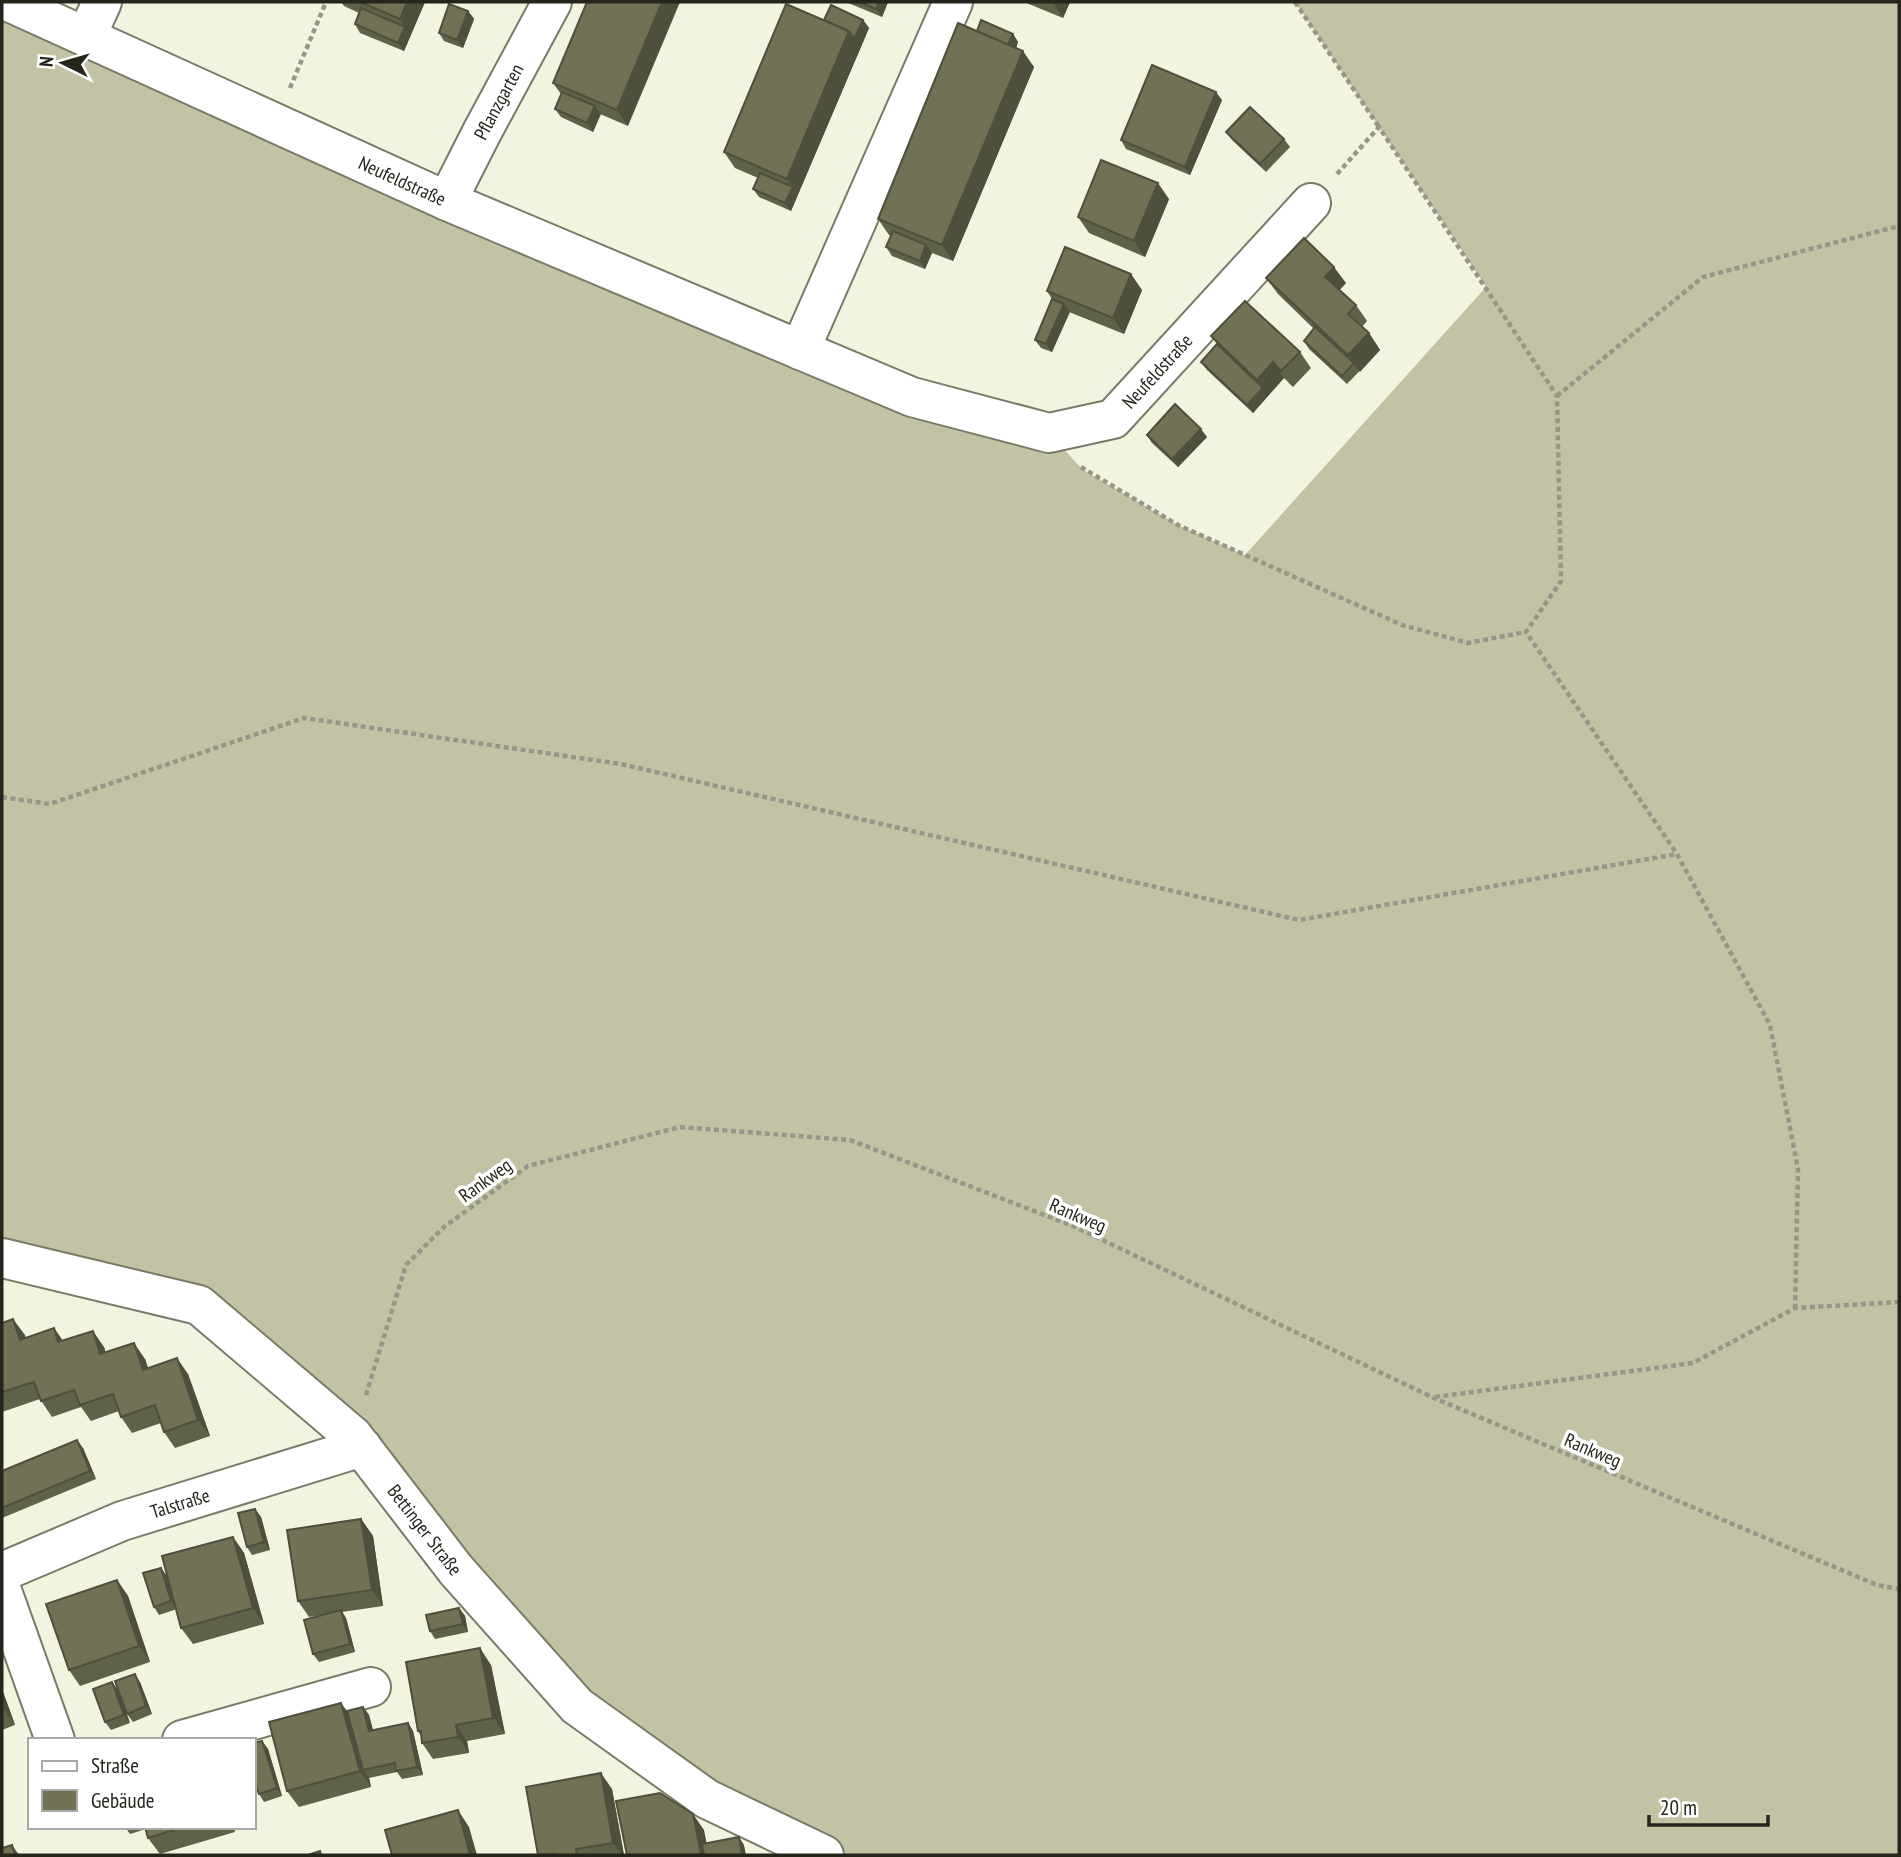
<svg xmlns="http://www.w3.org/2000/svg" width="1901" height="1857" font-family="'PT Sans Narrow',sans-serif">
<rect width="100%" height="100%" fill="#f3f4df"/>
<path fill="#c2c3a5" d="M2,2l1047,431 33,36 96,56 67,30 241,-268 -191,-285h604v1853h-1075l-117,-56 -251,-229 -257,-265 -197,-47z"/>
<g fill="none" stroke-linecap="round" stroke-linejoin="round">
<defs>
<g id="minor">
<path id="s1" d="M9,2l438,199 465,196 137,36 64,-14 198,-216"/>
<path d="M86,37l16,-35"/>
<path id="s2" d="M447,201l35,-69 70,-130"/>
<path d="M800,350l153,-348"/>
<path id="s3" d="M2,1258l197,47 154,131 103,134 121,136 130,93 117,56"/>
<path id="s4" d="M2,1572l120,-51 240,-74"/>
<path d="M2,1591l53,149"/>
<path d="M182,1740l189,-53"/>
</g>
</defs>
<use href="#minor" stroke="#797a68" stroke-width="42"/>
<g stroke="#979788" stroke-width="4.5" stroke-dasharray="5 3.5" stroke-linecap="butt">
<path d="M1295,2l84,125"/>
<path d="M290,88l36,-86"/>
<path d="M1337,174l42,-47 178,269 4,185 -35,51 151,222 93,171 28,144 -3,139"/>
<path d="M1557,396l146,-119 196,-51"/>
<path d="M1081,467l97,58 224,100 66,18 58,-11"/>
<path d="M2,797l48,7 254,-86 317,46 678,156 378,-66"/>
<path d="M366,1395l40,-130 38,-38 84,-61 152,-39 170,13 223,86 361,172 443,187 22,4"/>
<path d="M1435,1397l258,-34 102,-55 104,-6"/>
</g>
<use href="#minor" stroke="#fff" stroke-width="38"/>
</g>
<g fill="#606149">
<path d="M341,2h84l-21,49 -44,-18 -5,-9 4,-11 -15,-7z"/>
<path d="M587,2l41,124 -28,-12 -7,18 -32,-15 -6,-8 6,-15 -8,-11z"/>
<path d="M846,2h42l-6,15z"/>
<path d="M1024,2h46l-7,16z"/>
<path d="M468,11l6,8 -11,29 -19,-7 -5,-8z"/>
<path d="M824,20h39l6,8 -78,183 -32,-14 -6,-8 5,-11 -23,-10 -11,-16z"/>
<path d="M1013,34l5,8 -2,6 18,19 -81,194 -21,-8 -7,16 -33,-13 -6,-9 5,-11 -2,-1 -11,-16z"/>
<path d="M1222,100l-32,75 -64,-26 -5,-9z"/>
<path d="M1226,132l58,7 6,8 -24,25 -34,-32z"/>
<path d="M1169,199l-24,58 -56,-24 -11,-16z"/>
<path d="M1266,278l80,5 -7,7 17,15 11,16 -5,6 7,6 11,17 -33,34 -38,-35 -5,-8 10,-12 -36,-35z"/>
<path d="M1142,290l-18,44 -55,-22 -17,40 -11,-4 -6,-8 17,-41 -5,-8z"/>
<path d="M1211,336l89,16 11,16 -18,19 -9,-9 -31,35 -46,-43 -6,-8 16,-18z"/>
<path d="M1147,435l60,2 -29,30 -26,-24z"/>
<path d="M13,1319l12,19 29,-10 9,13 41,6 1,5 40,7 3,9 40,6 22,62 -35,12 -11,-16 -3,-9 -29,10 -11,-16 -2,-6 -28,10 -10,-14 -29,10 -12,-18 -38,13v-89z"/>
<path d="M83,1448l13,31 -94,39v-47z"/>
<path d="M255,1509l6,8 9,33 -18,5 -5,-8z"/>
<path d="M361,1519l12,17 10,70 -41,6 4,6 9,34 -36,10 -6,-8 9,-39 -13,2 -11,-16z"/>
<path d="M233,1537l11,16 20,71 -71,20 -12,-16 -4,-19 -18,6 -5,-8 13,-31 6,18z"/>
<path d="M117,1580l11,16 22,66 -70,24 -11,-16z"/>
<path d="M459,1608l6,8 3,16 -33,7 -5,-8z"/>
<path d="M491,1665l14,69 -38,7 2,12 -36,6 -11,-16 -1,-7 -3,-5z"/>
<path d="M112,1682l6,8 12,33 -19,7 -6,-8z"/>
<path d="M140,1682l12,32 -19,8 -6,-8z"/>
<path d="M2,1689l13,36 -13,5z"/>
<path d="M363,1707l6,8 4,15 35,-7 5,8 10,44 -21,4 -5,-7 -28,6 2,9 -72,20 -12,-16z"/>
<path d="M262,1741l6,8 14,47 -18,6 -5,-8 -3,-7 -2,1v-45z"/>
<path d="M612,1789l12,66h-86z"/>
<path d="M125,1827h109l1,5 -75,22 -12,-16 -2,-9 -16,5z"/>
</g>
<g fill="#4e4f3c">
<path d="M407,2h18l-21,49 -6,-8 7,-16 -5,-8z"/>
<path d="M662,2h18l-52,124 -11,-16z"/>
<path d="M879,2h9l-6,15 -6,-8z"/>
<path d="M1052,2h18l-7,16z"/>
<path d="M468,11l6,8 -11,29 -6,-8z"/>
<path d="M863,20l6,8 -78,183 -6,-8 8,-16 -6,-8 62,-148z"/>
<path d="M1013,34l5,8 -6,15 -5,-8z"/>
<path d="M1023,51l11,16 -81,194 -11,-16z"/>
<path d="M1216,92l6,8 -32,75 -5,-8z"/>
<path d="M595,106l6,8 -8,18 -6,-9z"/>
<path d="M1158,183l11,16 -24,58 -11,-16z"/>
<path d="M926,245l6,8 -7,16 -5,-8z"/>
<path d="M1334,267l12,16 -9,10 -12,-16z"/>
<path d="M1131,274l11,16 -18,44 -11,-16z"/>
<path d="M1064,304l6,8 -18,40 -6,-8z"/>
<path d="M1369,333l11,17 -20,22 -12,-17z"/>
<path d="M1273,362l11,16 -31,35 -6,-8 16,-17 -6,-8z"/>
<path d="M1201,429l6,8 -29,30 -6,-8z"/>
<path d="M13,1319l12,16 7,21 -12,-16z"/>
<path d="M54,1328l11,16 -7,-2z"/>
<path d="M93,1331l11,16 7,23 -11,-16z"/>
<path d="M134,1343l11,16 9,27 -11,-16z"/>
<path d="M177,1358l11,16 22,62 -12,-16z"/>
<path d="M77,1440l6,8 13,31 -6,-8z"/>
<path d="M255,1509l6,8 9,33 -6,-8z"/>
<path d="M361,1519l12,17 10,70 -11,-16z"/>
<path d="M233,1537l11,16 20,71 -11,-16z"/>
<path d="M161,1568l6,8 10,33 -6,-8z"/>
<path d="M117,1580l11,16 22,66 -11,-16z"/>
<path d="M459,1608l6,8 3,16 -5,-8z"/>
<path d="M341,1610l5,8 9,34 -5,-8z"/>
<path d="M480,1648l11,17 14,69 -12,-16z"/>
<path d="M135,1674l5,8 12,32 -6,-8z"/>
<path d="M112,1682l6,8 12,33 -6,-8z"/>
<path d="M2,1689l13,36 -11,-16 -2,-6z"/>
<path d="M341,1703l12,16 10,51 6,8 2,9 -11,-16z"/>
<path d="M363,1707l6,8 6,24 -6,-8z"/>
<path d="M408,1723l5,8 10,44 -6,-8z"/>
<path d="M456,1725l11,16 2,12 -11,-16z"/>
<path d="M262,1741l6,8 14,47 -5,-8z"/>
<path d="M601,1773l11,16 12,66h-2l-9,-12z"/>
<path d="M458,1810l11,17 8,28h-7z"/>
<path d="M693,1814l11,16 5,25h-8v-1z"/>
<path d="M739,1837l5,8 2,10h-4z"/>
<path d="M12,1845l7,10h-4z"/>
</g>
<g fill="#707155" stroke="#4e4f3c" stroke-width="2">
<path d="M360,2h47l-7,17z"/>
<path d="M587,2h75l-45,108 -64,-27z"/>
<path d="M860,2h19l-3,7z"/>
<path d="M449,4l19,7 -11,29 -18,-7z"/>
<path d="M786,4l63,27 -62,148 -63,-27z"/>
<path d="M831,5l32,15 -9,19 -5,-8 -25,-11z"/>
<path d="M361,8l44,19 -7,16 -43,-19z"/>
<path d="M981,20l32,14 -5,11 -31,-14z"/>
<path d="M958,23l65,28 -81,194 -64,-26z"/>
<path d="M1152,65l64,27 -31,75 -64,-27z"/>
<path d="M562,92l33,14 -8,17 -32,-14z"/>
<path d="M1250,107l34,32 -24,25 -34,-32z"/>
<path d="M1101,160l57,23 -24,58 -56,-24z"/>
<path d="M760,173l33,14 -8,16 -32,-14z"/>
<path d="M893,231l33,14 -6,16 -34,-14z"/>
<path d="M1304,238l30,29 -9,10 31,28 -8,9 21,19 -21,22 -82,-77z"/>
<path d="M1065,247l66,27 -18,44 -66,-27z"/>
<path d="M1052,299l12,5 -18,40 -11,-4z"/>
<path d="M1245,301l55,51 -19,19 -8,-9 -16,18 -46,-44z"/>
<path d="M1315,327l39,36 -12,13 -38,-35z"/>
<path d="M1217,344l46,44 -16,17 -46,-43z"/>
<path d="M1175,404l26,25 -29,30 -25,-24z"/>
<path d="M13,1319l7,21 34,-12 4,14 35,-11 7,23 34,-11 9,27 34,-12 21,62 -34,12 -9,-27 -34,12 -8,-23 -33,11 -6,-15 -33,11 -7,-19 -32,10v-69z"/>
<path d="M77,1440l13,31 -88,37v-37z"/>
<path d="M255,1509l9,33 -17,5 -9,-34z"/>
<path d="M361,1519l11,71 -74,11 -11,-71z"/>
<path d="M233,1537l20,71 -72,20 -19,-72z"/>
<path d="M161,1568l10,33 -17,6 -11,-34z"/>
<path d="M117,1580l22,66 -70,24 -23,-66z"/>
<path d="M459,1608l4,16 -33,7 -4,-16z"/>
<path d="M341,1610l9,34 -37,10 -9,-34z"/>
<path d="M480,1648l13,70 -37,7 2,12 -36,6 -1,-12h-3l-12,-69z"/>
<path d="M135,1674l11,32 -19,8 -12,-33z"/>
<path d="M112,1682l12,33 -19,7 -12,-33z"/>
<path d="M341,1703l19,68 -73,20 -18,-69z"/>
<path d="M363,1707l6,24 39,-8 9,44 -21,4 -1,-8 -32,7 -16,-59z"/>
<path d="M262,1741l15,47 -18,6 -5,-13v-38z"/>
<path d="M601,1773l12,70 -37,6 1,6h-22v-1l-17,1 -12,-68z"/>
<path d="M660,1793l33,21 8,40 -8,1h-66l-11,-54z"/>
<path d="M458,1810l12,45h-78l-7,-25z"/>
<path d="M145,1827h39l-36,11z"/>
<path d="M739,1837l3,18h-38l-2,-11z"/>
<path d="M12,1845l3,10h-13v-7z"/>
<path d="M320,1851l1,4h-13z"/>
</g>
<g text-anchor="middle" stroke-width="7" stroke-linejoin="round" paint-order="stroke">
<g font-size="19" fill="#25251d" stroke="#fff">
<text dy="7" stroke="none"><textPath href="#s2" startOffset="112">Pflanzgarten</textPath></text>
<text dy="7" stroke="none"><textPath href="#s1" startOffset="432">Neufeldstraße</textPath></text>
<text dy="7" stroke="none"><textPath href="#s1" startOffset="1258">Neufeldstraße</textPath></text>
<text transform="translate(485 1180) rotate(-36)" y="7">Rankweg</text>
<text transform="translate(1078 1215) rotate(23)" y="7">Rankweg</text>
<text transform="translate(1593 1450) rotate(23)" y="7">Rankweg</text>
<text dy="7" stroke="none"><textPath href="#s4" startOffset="191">Talstraße</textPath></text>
<text dy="7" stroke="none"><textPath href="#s3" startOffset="523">Bettinger Straße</textPath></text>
</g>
</g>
<rect width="1901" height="1857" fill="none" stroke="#25251d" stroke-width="7"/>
<rect x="28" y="1738" width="228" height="91" fill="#ffffff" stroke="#a8a8a5" stroke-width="2"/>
<rect x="42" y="1761" width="35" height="10" fill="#ffffff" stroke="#a8a8a5" stroke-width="2"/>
<text x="91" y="1773" font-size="21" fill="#25251d">Straße</text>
<rect x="42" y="1790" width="35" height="21" fill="#707155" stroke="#a8a8a5" stroke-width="2"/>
<text x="91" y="1808" font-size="21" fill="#25251d">Gebäude</text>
<g transform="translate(63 63) rotate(275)" stroke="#ffffff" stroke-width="5" paint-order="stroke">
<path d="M0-5L12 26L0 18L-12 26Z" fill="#25251d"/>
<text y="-10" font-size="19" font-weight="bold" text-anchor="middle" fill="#25251d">N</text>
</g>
<path d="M1649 1815v10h119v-10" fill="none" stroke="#25251d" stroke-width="3.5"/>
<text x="1660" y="1815" font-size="21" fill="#25251d" stroke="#ffffff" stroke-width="5" paint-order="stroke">20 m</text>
</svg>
